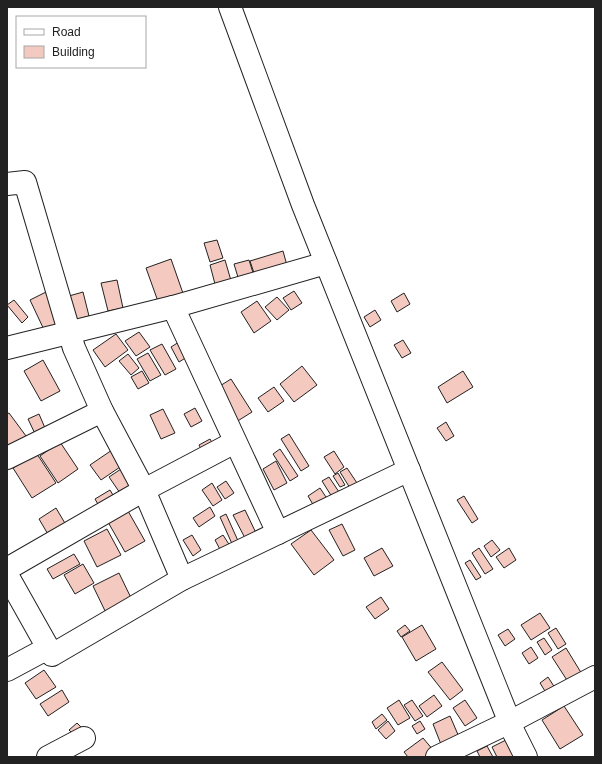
<svg xmlns="http://www.w3.org/2000/svg" width="602" height="764" font-family="Arial,sans-serif">
<rect width="100%" height="100%" fill="#fff"/>
<g fill="#f3c9c0" stroke="#222">
<path d="M217,240l6,18 -13,4 -6,-19z"/>
<path d="M283,251l5,18 -32,10 -6,-18z"/>
<path d="M171,259l14,40 -25,8 -14,-39z"/>
<path d="M225,260l7,24 -16,4 -6,-23z"/>
<path d="M249,260l6,19 -15,5 -6,-20z"/>
<path d="M117,280l6,28 -15,3 -7,-28z"/>
<path d="M294,291l8,12 -11,7 -8,-12z"/>
<path d="M46,292l16,35 -16,7 -16,-34z"/>
<path d="M83,292l6,24 -21,6 -6,-24z"/>
<path d="M404,293l6,11 -13,8 -6,-11z"/>
<path d="M277,297l12,13 -12,10 -12,-13z"/>
<path d="M14,300l14,17 -6,6 -15,-18z"/>
<path d="M257,301l14,20 -17,12 -13,-21z"/>
<path d="M375,310l6,10 -11,7 -6,-10z"/>
<path d="M139,332l11,15 -14,9 -11,-15z"/>
<path d="M116,334l12,16 -23,17 -12,-17z"/>
<path d="M403,340l8,13 -9,5 -8,-13z"/>
<path d="M179,342l8,15 -8,5 -8,-15z"/>
<path d="M162,344l14,25 -11,6 -15,-25z"/>
<path d="M148,353l13,22 -11,6 -13,-22z"/>
<path d="M128,354l11,14 -8,7 -12,-14z"/>
<path d="M43,360l17,31 -19,10 -17,-30z"/>
<path d="M302,366l15,19 -23,17 -14,-18z"/>
<path d="M142,371l7,12 -11,6 -7,-12z"/>
<path d="M463,371l10,16 -26,16 -9,-16z"/>
<path d="M231,379l21,33 -16,10 -21,-33z"/>
<path d="M274,387l10,14 -16,11 -10,-14z"/>
<path d="M195,408l7,13 -11,6 -7,-13z"/>
<path d="M163,409l12,24 -14,6 -11,-24z"/>
<path d="M9,413l20,27 -22,12v-38z"/>
<path d="M39,414l9,21 -10,5 -10,-21z"/>
<path d="M446,422l8,14 -8,5 -9,-13z"/>
<path d="M289,434l20,32 -8,5 -20,-32z"/>
<path d="M210,439l10,18 -12,6 -9,-18z"/>
<path d="M60,442l18,27 -20,14 -18,-27z"/>
<path d="M280,449l18,27 -8,5 -17,-27z"/>
<path d="M112,450l11,15 -22,15 -11,-15z"/>
<path d="M334,451l10,16 -9,7 -11,-17z"/>
<path d="M37,454l19,29 -24,15 -19,-30z"/>
<path d="M276,461l11,22 -13,7 -11,-21z"/>
<path d="M124,467l11,17 -15,9 -11,-16z"/>
<path d="M347,468l10,15 -7,5 -10,-16z"/>
<path d="M338,473l7,12 -5,2 -7,-11z"/>
<path d="M329,477l10,15 -7,5 -10,-16z"/>
<path d="M226,481l8,12 -9,6 -8,-12z"/>
<path d="M212,483l10,17 -9,6 -11,-16z"/>
<path d="M320,488l8,12 -13,8 -7,-12z"/>
<path d="M110,490l9,15 -15,10 -9,-16z"/>
<path d="M464,496l14,23 -6,4 -15,-23z"/>
<path d="M210,507l5,9 -16,11 -6,-9z"/>
<path d="M56,508l13,22 -17,11 -13,-22z"/>
<path d="M245,510l12,25 -11,5 -13,-25z"/>
<path d="M128,511l17,30 -20,11 -17,-30z"/>
<path d="M226,514l13,29 -6,3 -13,-29z"/>
<path d="M342,524l13,26 -12,6 -14,-26z"/>
<path d="M107,529l14,26 -24,12 -13,-26z"/>
<path d="M311,530l23,30 -20,15 -23,-31z"/>
<path d="M192,535l9,15 -8,6 -10,-16z"/>
<path d="M223,535l9,14 -9,6 -8,-15z"/>
<path d="M492,540l8,10 -9,7 -7,-11z"/>
<path d="M382,548l11,18 -19,10 -10,-18z"/>
<path d="M479,548l14,21 -8,5 -13,-21z"/>
<path d="M509,548l7,12 -12,8 -8,-11z"/>
<path d="M74,554l6,10 -27,15 -6,-10z"/>
<path d="M470,560l11,17 -5,3 -11,-17z"/>
<path d="M83,564l11,19 -19,11 -11,-19z"/>
<path d="M119,573l14,29 -26,13 -14,-29z"/>
<path d="M381,597l8,12 -14,10 -9,-12z"/>
<path d="M540,613l10,15 -19,12 -10,-15z"/>
<path d="M405,625l5,6 -9,6 -4,-6z"/>
<path d="M422,625l14,24 -20,12 -14,-24z"/>
<path d="M556,628l10,16 -8,5 -10,-16z"/>
<path d="M508,629l7,10 -10,7 -7,-11z"/>
<path d="M544,638l8,12 -7,5 -8,-13z"/>
<path d="M531,647l7,11 -9,6 -7,-11z"/>
<path d="M566,648l19,31 -13,9 -20,-31z"/>
<path d="M442,662l21,28 -13,10 -22,-28z"/>
<path d="M44,670l12,17 -20,12 -11,-16z"/>
<path d="M548,677l9,14 -9,5 -8,-13z"/>
<path d="M62,690l7,12 -21,14 -8,-12z"/>
<path d="M434,695l8,11 -15,11 -8,-11z"/>
<path d="M399,700l11,18 -12,7 -11,-17z"/>
<path d="M412,700l11,16 -8,5 -11,-16z"/>
<path d="M465,700l12,18 -12,8 -12,-18z"/>
<path d="M564,706l19,29 -23,14 -18,-29z"/>
<path d="M382,714l5,6 -11,9 -4,-7z"/>
<path d="M450,716l12,28 -18,8 -11,-28z"/>
<path d="M388,721l7,10 -9,8 -8,-9z"/>
<path d="M420,721l5,8 -8,5 -5,-8z"/>
<path d="M77,723l8,8 -8,7 -8,-8z"/>
<path d="M423,738l11,13 -7,6h-19l-4,-5z"/>
<path d="M506,740l10,17h-19l-5,-10z"/>
<path d="M487,746l6,11h-13l-3,-6z"/>
</g>
<g fill="none" stroke-linecap="round" stroke-linejoin="round">
<defs>
<g id="minor">
<path d="M230,7l73,198 211,528 12,24"/>
<path d="M7,184l18,-2 49,166 28,63 42,79 38,89 227,-109"/>
<path d="M173,307l105,226"/>
<path d="M7,348l166,-41 153,-44"/>
<path d="M7,458l95,-47"/>
<path d="M7,569l137,-79 91,-48"/>
<path d="M7,575l45,80 130,-76"/>
<path d="M7,670l41,-22"/>
<path d="M48,757l36,-19"/>
<path d="M437,757l73,-35 85,-45"/>
</g>
</defs>
<use href="#minor" stroke="#222" stroke-width="24"/>
<use href="#minor" stroke="#fff" stroke-width="22"/>
</g>
<rect width="602" height="764" fill="none" stroke="#222222" stroke-width="16"/>
<rect x="16" y="16" width="130" height="52" fill="#ffffff" stroke="#a7a7a7"/>
<rect x="24" y="29" width="20" height="6" fill="#ffffff" stroke="#a7a7a7"/>
<text x="52" y="36" font-size="12" fill="#222222">Road</text>
<rect x="24" y="46" width="20" height="12" fill="#f3c9c0" stroke="#a7a7a7"/>
<text x="52" y="56" font-size="12" fill="#222222">Building</text>
</svg>
